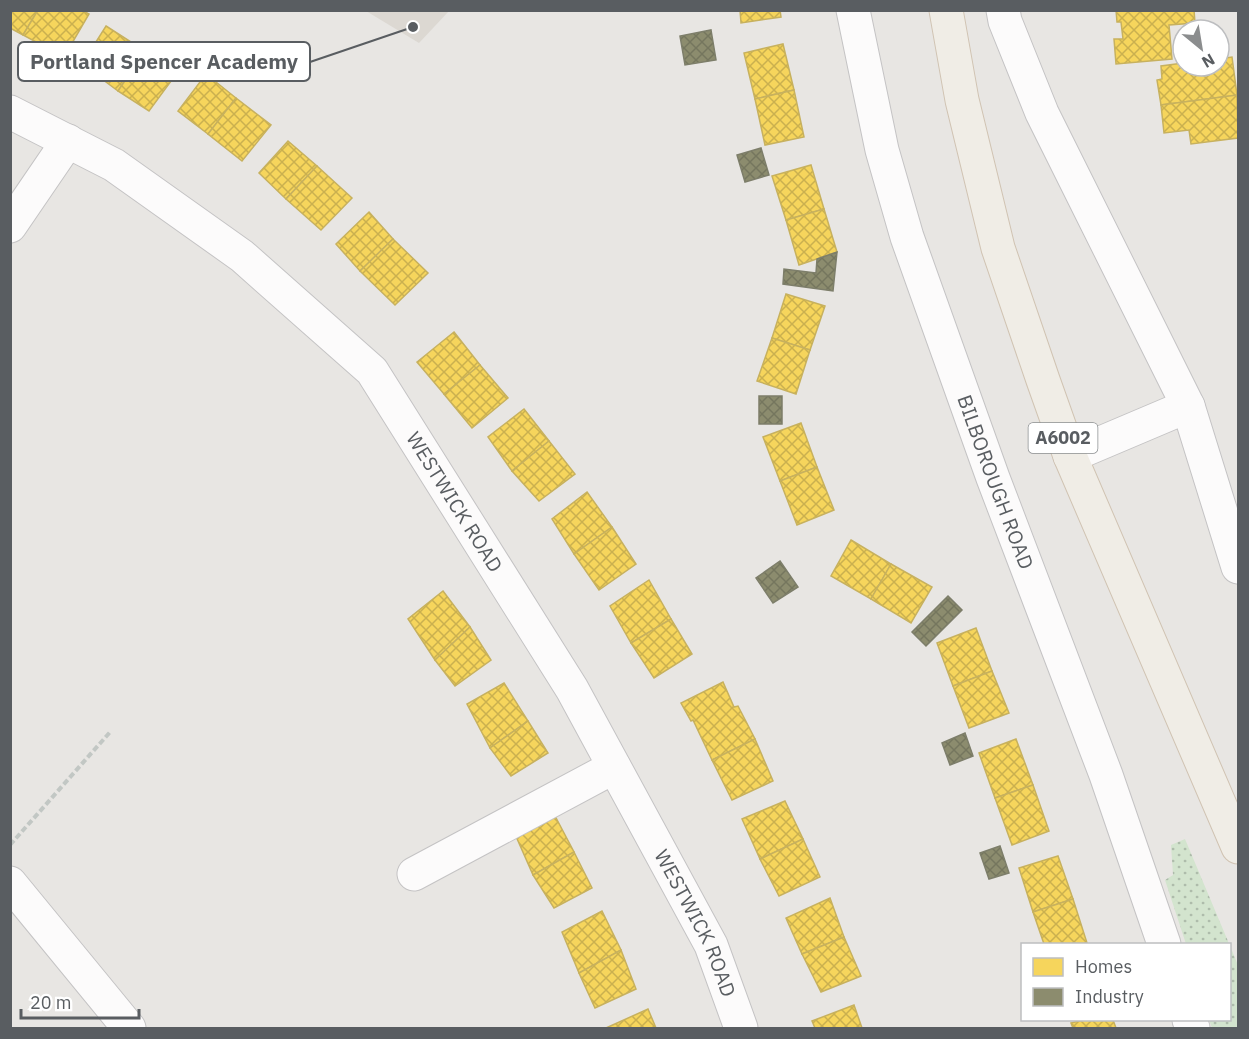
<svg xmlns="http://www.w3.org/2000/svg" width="1249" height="1039" font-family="'IBM Plex Sans',sans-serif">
<defs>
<pattern id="grass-dots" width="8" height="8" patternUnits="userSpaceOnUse" patternTransform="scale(1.5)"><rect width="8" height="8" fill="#d3e4ce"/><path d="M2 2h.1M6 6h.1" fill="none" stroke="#aebcab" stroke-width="1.8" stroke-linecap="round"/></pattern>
<pattern id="homes-cross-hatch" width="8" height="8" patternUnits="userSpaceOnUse" patternTransform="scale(1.5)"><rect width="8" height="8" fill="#f6d55c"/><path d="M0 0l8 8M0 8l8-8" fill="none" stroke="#cab04f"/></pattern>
<pattern id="industry-cross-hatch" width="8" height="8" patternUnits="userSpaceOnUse" patternTransform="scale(1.5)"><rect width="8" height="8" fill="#8c8c6e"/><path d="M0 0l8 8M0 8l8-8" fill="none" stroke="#75765e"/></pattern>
</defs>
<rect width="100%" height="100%" fill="#e8e6e3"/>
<path fill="#dcd8d2" d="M366,11h83l-30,32z"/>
<path fill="url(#grass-dots)" d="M1185,839l53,126v63h-26l-3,-8h21v-76h-44l-21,-64 8,-5 -2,-30z"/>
<g fill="url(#homes-cross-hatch)" stroke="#c7b15e" stroke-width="1.5">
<path d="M10,10h28l-15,25 -13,-7z"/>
<path d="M38,10h44l7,4 -25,43 -41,-22z"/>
<path d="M740,10h40l1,7 -40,6z"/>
<path d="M1116,10h78l1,13 -26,2 3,34 -56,5 -2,-25h9l-2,-17h-4z"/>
<path d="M106,26l39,25 -27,40 -36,-27z"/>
<path d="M783,44l11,46 -39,9 -11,-46z"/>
<path d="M145,51l32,22 -28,38 -31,-20z"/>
<path d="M1232,57l5,38 -76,10 -4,-25 5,-1 -1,-13 22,-3v3h36v-7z"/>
<path d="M206,74l30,24 -28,36 -30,-23z"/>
<path d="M794,90l10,47 -39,8 -10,-46z"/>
<path d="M1237,95l1,43 -47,6 -2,-14 -25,3 -3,-28z"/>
<path d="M236,98l35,27 -29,36 -34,-27z"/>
<path d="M288,141l29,25 -31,33 -27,-26z"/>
<path d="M811,165l13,44 -38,11 -14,-44z"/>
<path d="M317,166l35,32 -31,32 -35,-31z"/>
<path d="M824,209l13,43 -38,13 -13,-45z"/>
<path d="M369,212l24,27 -33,32 -24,-27z"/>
<path d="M393,239l35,34 -33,32 -35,-34z"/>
<path d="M786,294l39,12 -15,44 -38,-12z"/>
<path d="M454,332l26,33 -36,29 -27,-32z"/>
<path d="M772,338l38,12 -14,44 -39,-13z"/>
<path d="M480,365l28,33 -36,30 -28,-34z"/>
<path d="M524,409l25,32 -37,30 -24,-34z"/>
<path d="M801,423l16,44 -37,14 -17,-44z"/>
<path d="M549,441l26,33 -36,27 -27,-30z"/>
<path d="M817,467l17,43 -37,15 -17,-44z"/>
<path d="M587,492l25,35 -38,27 -22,-35z"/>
<path d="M612,527l24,37 -37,26 -25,-36z"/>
<path d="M851,540l40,24 -20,35 -40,-23z"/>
<path d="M891,564l41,23 -21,36 -40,-24z"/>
<path d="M649,580l22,39 -40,24 -21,-37z"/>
<path d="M443,591l27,36 -35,33 -27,-41z"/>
<path d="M671,619l21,35 -38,24 -23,-35z"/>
<path d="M470,627l21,33 -36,26 -20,-26z"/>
<path d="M976,628l16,43 -39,15 -16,-43z"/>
<path d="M992,671l17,42 -40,15 -16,-42z"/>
<path d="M723,682l11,25 4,-1 17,33 -43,21 -19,-40 -2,1 -10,-18z"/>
<path d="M504,683l24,38 -38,27 -23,-44z"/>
<path d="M528,721l20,32 -37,23 -21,-28z"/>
<path d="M755,739l18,42 -41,19 -20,-40z"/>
<path d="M1016,739l17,46 -38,13 -16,-45z"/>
<path d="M1033,785l16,46 -37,14 -17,-47z"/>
<path d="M785,801l18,38 -43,20 -18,-40z"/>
<path d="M554,814l20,38 -41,23 -18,-41z"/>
<path d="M803,839l17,38 -41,19 -19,-37z"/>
<path d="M574,852l18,36 -38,20 -21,-33z"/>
<path d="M1058,856l15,43 -40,13 -14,-44z"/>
<path d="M830,898l14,39 -42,17 -16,-36z"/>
<path d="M1073,899l14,44 -43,1 -11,-32z"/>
<path d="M602,911l19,39 -42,23 -17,-41z"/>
<path d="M844,937l17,39 -40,16 -19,-38z"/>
<path d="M621,950l15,39 -41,19 -16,-35z"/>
<path d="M854,1005l8,23h-47l-3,-7z"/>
<path d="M648,1009l8,19h-50z"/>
<path d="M1083,1020h30l3,8h-43l-2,-5z"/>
</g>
<g fill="url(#industry-cross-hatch)" stroke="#7d7e6a" stroke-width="1.5">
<path d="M711,30l5,30 -31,5 -5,-29z"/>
<path d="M761,148l8,27 -24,7 -8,-27z"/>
<path d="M837,252l-4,39 -50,-7 1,-15 32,4 1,-14z"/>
<rect x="759" y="396" width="23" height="28"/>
<path d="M780,561l18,26 -25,16 -17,-25z"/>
<path d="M948,596l14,14 -36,36 -14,-14z"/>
<path d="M965,733l8,23 -23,9 -8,-22z"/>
<path d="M1000,846l9,27 -20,6 -9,-26z"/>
</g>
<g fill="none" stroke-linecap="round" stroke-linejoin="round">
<defs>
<g id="minor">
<path id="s1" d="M853,10l29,140 25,87 86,241 113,297 58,169"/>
<path d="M1003,10l2,11 37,92 146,293 50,161"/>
<path id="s2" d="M10,112l104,53 128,91 130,115 200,318 139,256 30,83"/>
<path d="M10,226l58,-85"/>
<path d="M1070,456l118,-50"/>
<path d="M414,874l200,-107"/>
<path d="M10,883l119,145"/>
<path d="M1189,1020l4,8"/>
</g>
<path id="major" d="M946,10l16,90 36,148 45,132 27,76 168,391"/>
</defs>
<use href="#minor" stroke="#c4c3c4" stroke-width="35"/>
<use href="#major" stroke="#d0c3b2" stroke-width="35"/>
<path stroke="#c2c7c4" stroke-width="4" stroke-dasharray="6 3" stroke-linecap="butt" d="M10,845l101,-114"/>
<use href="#minor" stroke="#fcfbfb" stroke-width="33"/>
<use href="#major" stroke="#f0ede6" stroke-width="33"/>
</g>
<g text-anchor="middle" stroke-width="6" stroke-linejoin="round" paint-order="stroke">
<rect fill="#fff" stroke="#8b8e90" stroke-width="1.5" x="1028.5" y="423" width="69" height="30" rx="4.5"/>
<g font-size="18" font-weight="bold" fill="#595d61">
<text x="1063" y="444">A6002</text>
</g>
<g font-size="20" fill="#595d61" stroke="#fff">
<text dy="7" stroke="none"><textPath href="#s1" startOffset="494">BILBOROUGH ROAD</textPath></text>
<text dy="7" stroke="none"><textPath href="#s2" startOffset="602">WESTWICK ROAD</textPath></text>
<text dy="7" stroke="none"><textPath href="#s2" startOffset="1088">WESTWICK ROAD</textPath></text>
</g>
</g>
<path fill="none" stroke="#595d61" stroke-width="2" d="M413 27L310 62"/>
<circle fill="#595d61" stroke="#fff" stroke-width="2" cx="413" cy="27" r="6"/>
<rect fill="#fff" stroke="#595d61" stroke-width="2" x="18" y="42" width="292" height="39" rx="6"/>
<g font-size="21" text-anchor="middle" font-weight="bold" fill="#595d61">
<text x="164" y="69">Portland Spencer Academy</text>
</g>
<rect width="1249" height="1039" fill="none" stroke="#595d61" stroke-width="24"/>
<rect x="1021" y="943" width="210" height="78" fill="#ffffff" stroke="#bdbec0" stroke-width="1.5"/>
<rect x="1033" y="958" width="30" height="18" fill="#f6d55c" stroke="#bdbec0" stroke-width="1.5"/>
<text x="1075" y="973" font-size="18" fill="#595d61">Homes</text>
<rect x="1033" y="988" width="30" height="18" fill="#8c8c6e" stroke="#bdbec0" stroke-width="1.5"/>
<text x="1075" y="1003" font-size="18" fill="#595d61">Industry</text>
<g transform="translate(1201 48) rotate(150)"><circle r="28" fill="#ffffff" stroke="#bdbec0" stroke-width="1.5"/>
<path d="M0-4.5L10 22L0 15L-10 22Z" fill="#8b8d8e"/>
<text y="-9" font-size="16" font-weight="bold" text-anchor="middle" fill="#595d61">N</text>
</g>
<path d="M21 1009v9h118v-9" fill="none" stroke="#595d61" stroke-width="3"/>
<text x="30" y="1009" font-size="18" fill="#595d61" stroke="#ffffff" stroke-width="4.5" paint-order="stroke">20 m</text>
</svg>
